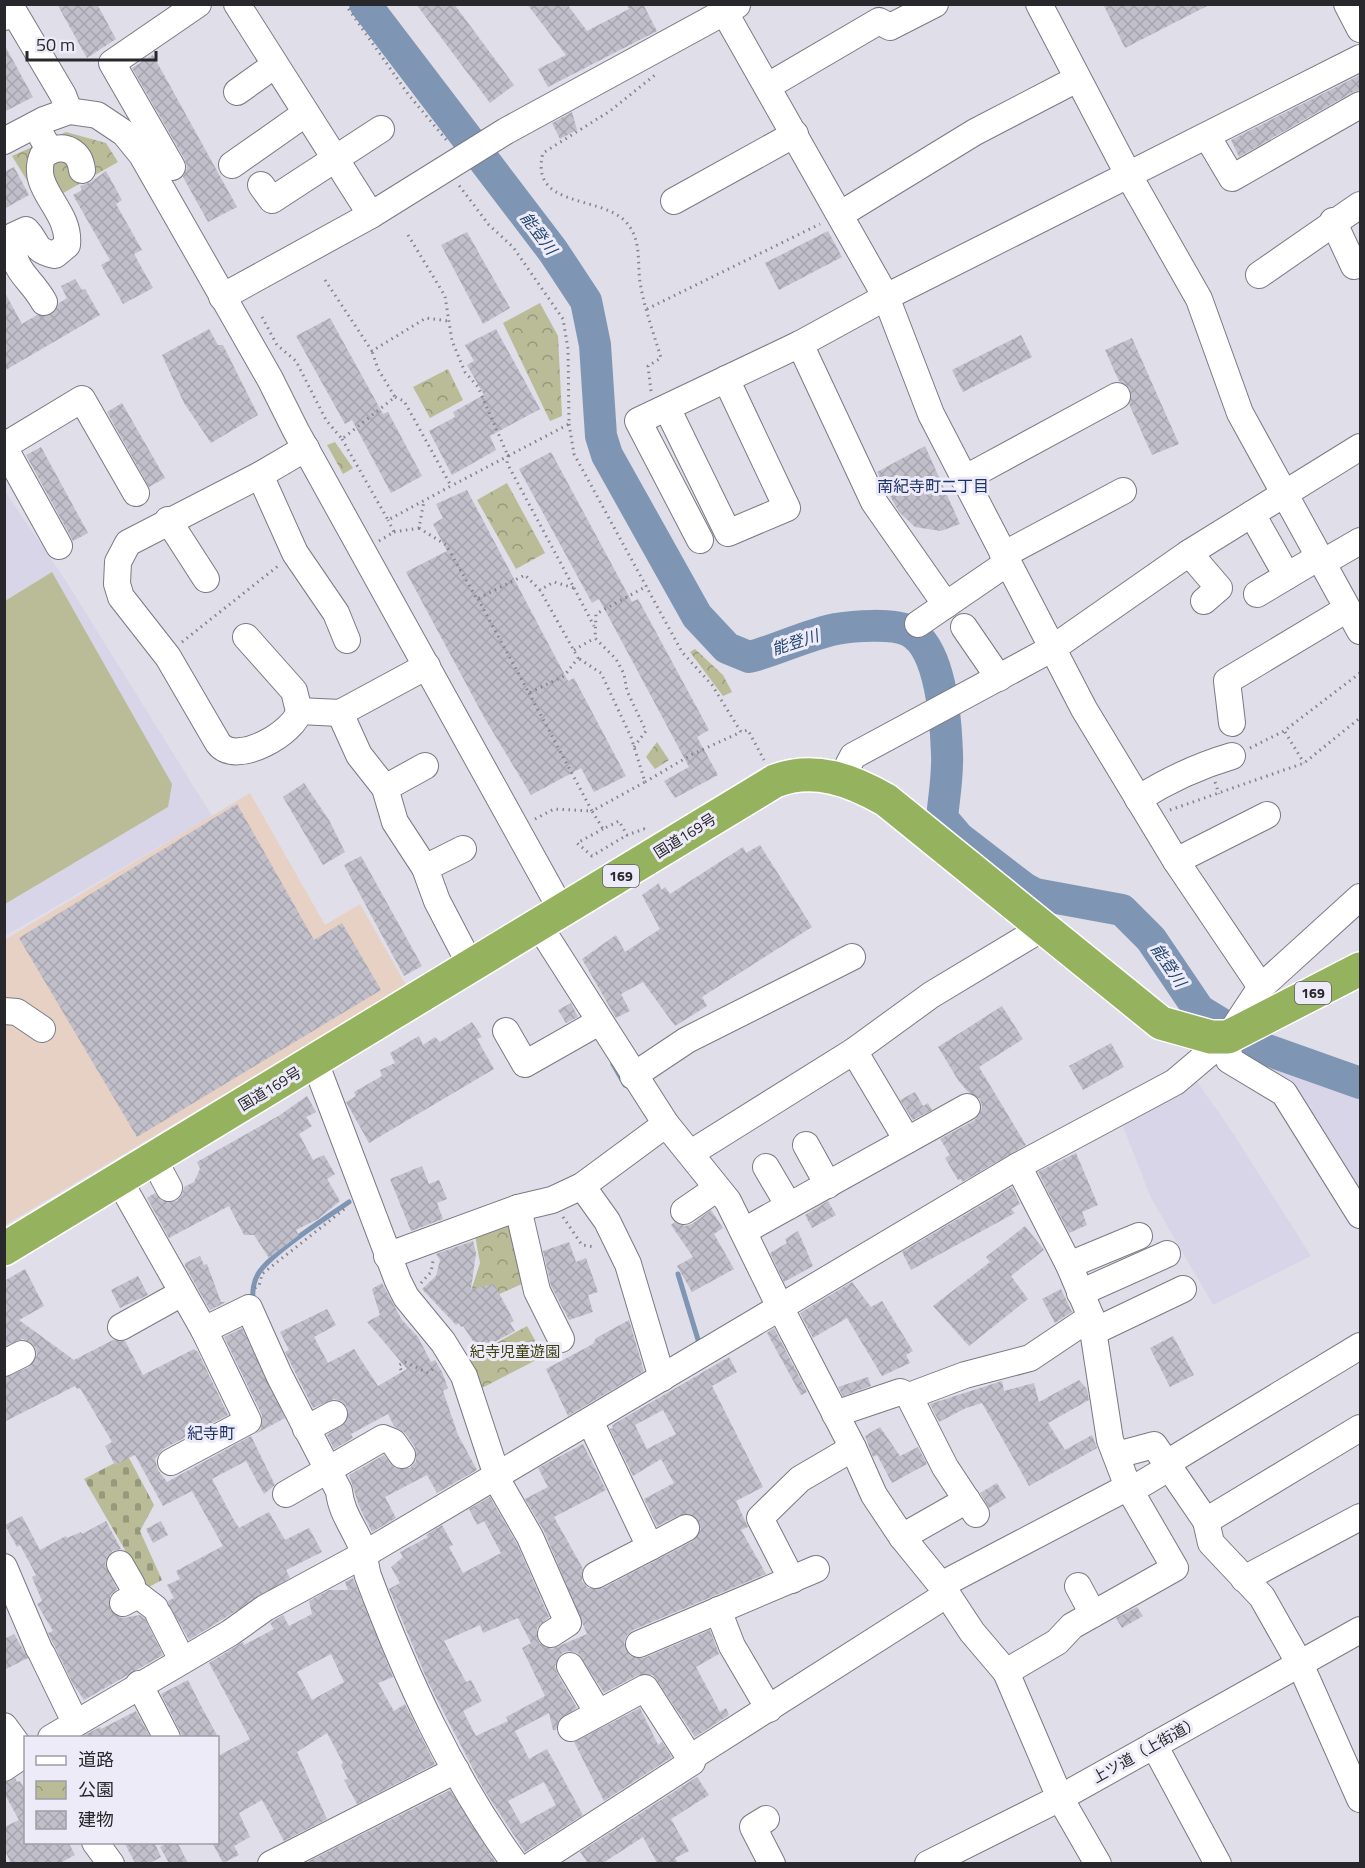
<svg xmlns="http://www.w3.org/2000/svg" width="1365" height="1868" font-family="'Titillium Web','Noto Sans JP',sans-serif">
<defs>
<pattern id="cemetery-stones" width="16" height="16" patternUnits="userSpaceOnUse" patternTransform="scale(1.5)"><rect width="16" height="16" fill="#b9bc97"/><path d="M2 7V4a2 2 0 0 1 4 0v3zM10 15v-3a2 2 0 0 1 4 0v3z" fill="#96997b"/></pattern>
<pattern id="park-crowns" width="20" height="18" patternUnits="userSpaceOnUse" patternTransform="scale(1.5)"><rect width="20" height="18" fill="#b9bc97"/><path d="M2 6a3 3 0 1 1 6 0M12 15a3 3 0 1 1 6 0" fill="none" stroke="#96997b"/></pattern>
<pattern id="building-cross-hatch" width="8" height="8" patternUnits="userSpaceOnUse" patternTransform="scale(1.5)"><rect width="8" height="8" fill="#c1bfca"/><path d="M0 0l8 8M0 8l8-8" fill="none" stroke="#a6a4ae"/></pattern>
</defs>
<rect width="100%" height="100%" fill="#e0dee9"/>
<g fill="#d8d5e8">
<path d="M4,490l62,91 146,235 -207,120z"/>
<path d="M1250,1045l102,39 8,8v111l-122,-150z"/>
<path d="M1195,1079l32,45 84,132 -98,49 -62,-107 -29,-74z"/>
</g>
<path fill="#e7d1c4" d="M250,793l75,132 35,-21 46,81 -401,240 -1,-285z"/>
<path fill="#b9bc97" d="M52,572l120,212 -4,23 -163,97v-303z"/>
<path fill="url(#cemetery-stones)" d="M128,1456l26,49 -14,26 22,49 -15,8 -63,-109z"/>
<g fill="url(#park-crowns)">
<path d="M66,132l40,11 12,19 -76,43 -30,-49z"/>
<path d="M540,303l18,33 4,80 -12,5 -47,-98z"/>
<path d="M448,369l15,31 -33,18 -17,-31z"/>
<path d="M335,442l18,26 -10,6 -16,-29z"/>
<path d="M507,483l38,70 -29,16 -39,-69z"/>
<path d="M695,649l28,26 9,17 -9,4 -33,-44z"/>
<path d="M657,742l12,18 -14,9 -9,-12z"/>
<path d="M515,1222l9,61 -49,22 -4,-14 9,-28 -5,-28z"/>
<path d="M527,1326l17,30 -64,33 -14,-29z"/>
</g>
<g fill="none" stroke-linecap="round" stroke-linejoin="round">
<g stroke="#7e96b3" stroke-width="5">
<path d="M613,1064l12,21"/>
<path d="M678,1274l21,69 5,-3"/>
<path d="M254,1302c-3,-9 0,-23 6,-31 16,-21 66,-53 89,-69"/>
</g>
<path stroke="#7e96b3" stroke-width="32" d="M365,4l188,247 33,50 9,44 6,91 6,19 90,161 30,32 22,9c29,-7 57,-22 87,-28 17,-3 57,-6 73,2 32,16 37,91 38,123 1,21 -3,43 -5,64l17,20 65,50 11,6 87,16 29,29 48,71 60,37 101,36"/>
</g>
<g fill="url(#building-cross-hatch)" fill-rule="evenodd">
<path d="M57,4h40l19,35 -29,19z"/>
<path d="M416,4h38l60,81 -24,18z"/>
<path d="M527,4h40l20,27 42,-22 -2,-5h16l14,27 -109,56 -10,-18 28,-14z"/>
<path d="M1103,4h108l-86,44z"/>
<path d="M4,44l29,53 -29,15z"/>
<path d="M153,55l84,152 -29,15 -25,-45 4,-9 -2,-8 -53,-92z"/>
<path d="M1360,75v15l-7,2 -114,65 -8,-17z"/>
<path d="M572,112l5,18 -17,9 -8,-16z"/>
<path d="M14,167l15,28 -25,14v-37z"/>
<path d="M106,171l16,29 -6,4 26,46 -8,4 19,34 -30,16 -22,-39 9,-5 -37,-65 9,-5 -2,-4 11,-4z"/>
<path d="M828,231l14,26 -63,33 -14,-27z"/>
<path d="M467,232l43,76 -27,16 -42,-79z"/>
<path d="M75,279l7,11 3,-1 15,26 -96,56v-80l18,33 15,-9 15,-1 7,-11 8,-5 -6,-12z"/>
<path d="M330,318l53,96 5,-2 34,64 -31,17 -39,-73 -7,4 -49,-88z"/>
<path d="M209,329l9,16h5l35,70 -47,28 -27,-40 -22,-48z"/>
<path d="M496,329l44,80 -50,27 6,14 -44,25 -23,-44 26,-14 -2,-5 31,-17 -17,-30 7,-4 -9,-16z"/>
<path d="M1021,335l11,22 -69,35 -11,-22z"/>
<path d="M1132,338l47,106 -27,11 -23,-51 1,-15 -11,-8 -14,-31z"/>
<path d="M122,403l43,75 -16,9 -42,-75z"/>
<path d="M925,446l35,78 -19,7 -26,-4 -16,-15 -22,-40z"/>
<path d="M41,447l47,86 -15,8 -47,-86z"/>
<path d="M551,452l81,150 6,-3 71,131 -12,7 21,38 -43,23 -11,-17 25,-14 -90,-168 -7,4 -73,-134z"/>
<path d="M467,490l101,191 6,-3 52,98 -32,16 -13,-24 -50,27 -46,-76 -79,-147 41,-21 -14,-27 10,-6 -7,-14z"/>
<path d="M304,783l25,37 16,32 -22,13 -40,-68z"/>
<path d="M237,804l77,136 28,-17 39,67 -244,147 -118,-199z"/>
<path d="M760,845l52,82 -110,70 5,9 -32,20 -32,-44 -22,12 9,17 -14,7 -34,-59 34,-24 9,17 35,-23 -18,-34 17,-12 2,7 4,-3 5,7 73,-47 3,6z"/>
<path d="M361,856l61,110 -18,10 -60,-111z"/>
<path d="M571,1003l7,14 -12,6 -8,-13z"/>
<path d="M1002,1006l21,33 -44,28 47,78 -64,37 -1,-3 -3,1 -13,-22 5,-3 -10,-16 35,-19 7,-13 -2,-8 -12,-7 -10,-12 -20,-33z"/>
<path d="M472,1022l10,15 -5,2 17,30 -125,74 -23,-41 10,-6 -2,-4 28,-16 -2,-6 15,-7 -5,-10 29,-17 4,9 12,-8 5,5z"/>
<path d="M1111,1043l13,24 -41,23 -14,-24z"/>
<path d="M915,1092l8,14 5,-3 4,7 -19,10 -13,-20z"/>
<path d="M307,1096l9,16 -10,5 6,9 -13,8 14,26 11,-5 11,19 -8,5 13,22 -22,18 -22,11 3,5 -30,23 -15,-23h-10l-15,-29 -60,32 -22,-40 8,-5 7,8h15l5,-6 2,-8 10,-5 6,-13 -3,-7 83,-47z"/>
<path d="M1076,1153l22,52 -16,7 5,13 -18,8 -31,-61z"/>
<path d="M422,1166l7,18 10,-4 8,19 -10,4 6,16 -32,12 -21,-52z"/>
<path d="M1012,1187l8,17 -9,5 4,4 -104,57 -9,-18z"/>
<path d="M828,1201l8,14 -24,13 -7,-13z"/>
<path d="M711,1210l12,18 -9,6 20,35 -42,23 -15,-26 16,-9 -22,-32 4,-3 10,4 7,-2z"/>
<path d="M1025,1226l19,24 -33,26 17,23 -59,47 -36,-40 57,-44 -4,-5z"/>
<path d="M798,1231l15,35 -29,16 -14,-29 17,-10 -2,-4z"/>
<path d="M473,1241l3,12 -5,36 23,-5 20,37 -4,2 5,8 -36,19 -16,-24 -2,1 -2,-4 -3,2 -34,-36 14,-13 4,-16 -4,-6z"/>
<path d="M569,1242l7,20 10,-4 12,34 -10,3 5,17 -24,8 -18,-34 -8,-35z"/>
<path d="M200,1256l4,9 3,-1 14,38h5l-16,8 -25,-44v-3z"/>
<path d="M25,1269l19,37 -25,14 55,40 39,-20 12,1 18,34 51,-26 4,3 30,63 -65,34 -8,10 3,11 9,12 84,-46 24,49 -11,9 -18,-33 -34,18 20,38 7,11 30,-16 16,28 24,-12 13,24 -36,18 4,8 -101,62 -20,-35 -1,-4 6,-3 -7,-13 13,-6 -4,-8 47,-25 -31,-55 -29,15 -28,-51 -20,10 -10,-19 7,-4 -32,-54 -3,1 -2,-3 -71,36v-44l25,-11 8,-12 -2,-8 -12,-8 -19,7v-65z"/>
<path d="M138,1276l10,19 -28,13 -9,-18z"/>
<path d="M852,1282l19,25 11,-6 31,50 -7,4 4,8 -28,13 -35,-58 -34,20 -13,-25z"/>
<path d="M382,1283l20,37 16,17 13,25 4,-2 7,12 6,16 -5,3 15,44 19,35 -40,23 -10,-18 -42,22 11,21 -24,14 -13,-26 -10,-31 35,-20 11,13h15l6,-7 -1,-14 -10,-14 -11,-7 -6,-12 -37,20 2,4 -19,11 -7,-14 19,-13 1,-15 -6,-6 -7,-2 -21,9 -28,-56 4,-2 -9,-18 47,-23 9,16 -22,12 14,26 26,-14 24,37 29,-17 -40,-47 13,-7 -8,-26z"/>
<path d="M1061,1289l11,23 -17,11 -13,-24z"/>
<path d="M629,1320l15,51 -76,45 -22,-47 47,-25 3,-6z"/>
<path d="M242,1328l43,90 -30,16 6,-5 1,-14 -38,-78z"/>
<path d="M774,1328l33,64 -6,3 -34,-62z"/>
<path d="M1173,1336l21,39 -24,12 -20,-39z"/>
<path d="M729,1357l8,15 -25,14 51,101 -27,14 12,26 -7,3 25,44 -133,56 -6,5 -3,8 6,13 14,2 66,-28 9,24 -23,13 24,45 6,-4 3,7 -34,22 -42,-62h-15l-34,18 -26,-40 -9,-2 -7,2 -7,13 2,7 20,35 -18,12 -3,10h-3l-4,-17 -34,18 14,28 18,-10 36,66 -58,37 -42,-64 -55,-106 -39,-93 11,-6 -9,-16 12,-10 -3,-5 28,-15 -2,-2 16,-10 11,20 -4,2 14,26 38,-20 -17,-32 -7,4 -8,-16 21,-12 27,47 32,73 -12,11 2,15 13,6 35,-15 -43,-103 -19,-32 23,-12 -10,-19 45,-24 23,46 -52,27 23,41 6,11 -1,12 6,7h15l90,-47 8,-12 -7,-13 -14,-1 -23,11 -13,-27 30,-16 -13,-24 -28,17 -23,-47 3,-1 -1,-3zM663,1410l13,24 -29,15 -12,-24zM518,1618l13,25 -9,5 23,48 -39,21 2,4 -32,15 -13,-25 19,-10 -11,-21 -5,2 -22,-41 36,-16 3,8zM544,1782l12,23 -35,19 -13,-23z"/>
<path d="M868,1377l3,9 -28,10 -5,-9z"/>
<path d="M1079,1380l8,9 2,11 -41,23 17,27 27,-15 5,13 -68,38 -47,-83 -16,5 -27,14 -9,-18 72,-23 2,10 30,-8 5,19z"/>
<path d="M880,1427l20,29 18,-9 9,17 -35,19 -15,-28 -4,2 -8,-21z"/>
<path d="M997,1483l9,15 -17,10 -9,-15z"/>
<path d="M22,1516l18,34 26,-14 1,2 14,-6 1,2 24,-13 15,28 -9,2 -7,12 12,26 -7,7v14l12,8 18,-3 5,4 18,36 -79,45 -11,-16 -25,-51 5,-2 -16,-27 5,-3 -10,-24 4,-2 -16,-30 -3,2 -12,-22z"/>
<path d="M161,1521l7,14 -15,8 -7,-14z"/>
<path d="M353,1578l40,99 -15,6 16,28 11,-7 30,60 -78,40 -13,-24 4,-1 -7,-14 2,-2 -16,-30 -30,19 30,67 -43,22 -22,-41 -23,13 11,24 -16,9 5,9 -16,8 -11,-21h6v-86l32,-17 -41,-76 34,-21 1,3 30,-16 -4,-6 13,-8 6,11 23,-12 -3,-13 20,-11h19l-3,-8zM331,1654l13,28 -32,18 -15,-28z"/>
<path d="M1137,1607l6,9 -21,12 -6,-10z"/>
<path d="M14,1634l14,24 -24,12v-31z"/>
<path d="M188,1680l12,24 18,33h-35l-22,-43z"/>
<path d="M640,1708l18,37 4,-3 10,15 -68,44 -30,-59z"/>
<path d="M136,1711l14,26h-69l19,-10 1,2z"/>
<path d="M697,1777l12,18 -38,24 18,32 -14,7 3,5h-21l-14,-26 -40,26h-15l-8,-11z"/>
<path d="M15,1778l2,4 3,-1 6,11v50h42l7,13 -15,8h-49l-7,-14v-22l15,-7 -15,-27v-10z"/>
<path d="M450,1790l46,73h-191z"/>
<path d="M124,1842h30l7,15 -11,6h-15z"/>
<path d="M169,1842h8l11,21h-19l-9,-16z"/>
</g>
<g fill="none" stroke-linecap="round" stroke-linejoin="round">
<defs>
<g id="minor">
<path d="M237,4l134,211"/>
<path d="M720,4l166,293 45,117 153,295 92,152 85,126"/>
<path d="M1039,4l90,172 70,123 41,114 120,218"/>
<path d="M1347,4l13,25"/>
<path d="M4,17l10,-5 49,83 6,16"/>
<path d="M768,86l111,-65 11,6 45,-23"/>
<path d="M237,92l38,-27"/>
<path d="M1207,136l25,42 128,-73"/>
<path d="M42,137l8,14c16,-7 30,1 32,19"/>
<path d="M4,141l40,-21 25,-9 28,4 27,18 18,22 128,224 26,52 266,480"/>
<path d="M232,165l74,-52"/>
<path d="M172,167l-60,-104 86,-59"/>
<path d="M261,185l11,15 109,-71"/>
<path d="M674,201l121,-67"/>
<path d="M841,214l134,-82 102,-53"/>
<path d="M1333,221l21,45"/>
<path d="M1259,275l101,-70"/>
<path d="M222,297l149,-82 135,-84 231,-126"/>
<path d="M44,302c-15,-27 -33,-29 -31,-66l13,-6c13,13 6,20 29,25l12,-10c4,-36 -39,-56 -24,-90l7,-4"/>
<path d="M800,344l74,158 72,103"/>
<path d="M667,408l61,125 59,-25 -61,-129"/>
<path d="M4,446l78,-47 54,94"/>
<path d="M4,447l55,99"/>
<path d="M306,448l-46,27 -132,68 -10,19 -1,22 4,13 47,60 50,86c18,25 78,-12 81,-32l41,2 87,-47"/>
<path d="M260,475l35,78 41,60 11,27"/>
<path d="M964,479l153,-83"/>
<path d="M1252,514l35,62"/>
<path d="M168,520l38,59"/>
<path d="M700,540l-62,-119 162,-77 86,-47 474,-239"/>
<path d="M1189,553l30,35 -15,13"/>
<path d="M1003,555l120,-64"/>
<path d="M1322,563l38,-22"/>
<path d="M1257,594l62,-37"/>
<path d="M918,624l89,-61"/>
<path d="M964,627l35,51"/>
<path d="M246,637l48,54 5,20"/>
<path d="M340,713l19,42 26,33 10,34 30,46 12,33 34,65"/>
<path d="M1232,723l-5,-42 120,-72"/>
<path d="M841,779l12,-23 200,-108 136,-95 171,-106"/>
<path d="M385,788l40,-22"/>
<path d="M1138,799c30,-19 60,-33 94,-43"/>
<path d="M1176,861l91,-46"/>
<path d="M425,868l38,-19"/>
<path d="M538,924l128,200 62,77 52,106 73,141 21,47 28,42 39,48 31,47 34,40 54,126 38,66"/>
<path d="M4,1011l13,1 25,17"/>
<path d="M506,1031l19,33 74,-42"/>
<path d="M1228,1037l1,23 55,33 76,122"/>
<path d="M854,1051l53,89"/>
<path d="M315,1062l83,219 8,16 37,45 21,34 36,109 30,52 38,86 -17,11"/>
<path d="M633,1076l54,-36 165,-83"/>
<path d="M806,1145l22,40"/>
<path d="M691,1153l163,-102 77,-56 113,-68"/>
<path d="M154,1160l15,28"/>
<path d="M766,1167l23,39"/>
<path d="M119,1180l85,150 45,-22 30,67 60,116c2,21 14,35 22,54 4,10 4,21 7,31 38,101 83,200 147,288"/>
<path d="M582,1186l25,35 21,43 34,114"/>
<path d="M518,1208l19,83 24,48"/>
<path d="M684,1211l32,-22"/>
<path d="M744,1231l223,-124"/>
<path d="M387,1256l131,-48 34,-8 30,-14 84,-62"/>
<path d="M1069,1265l70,-29"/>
<path d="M1080,1293l87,-39"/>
<path d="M121,1327l61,-34"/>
<path d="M1095,1331l88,-42"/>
<path d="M4,1363l18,-9"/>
<path d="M909,1396l56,-21 65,-17 61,-41"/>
<path d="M835,1414l65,-22 9,4 36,71 31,47"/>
<path d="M590,1421l60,126 -54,28"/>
<path d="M306,1429l28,-15"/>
<path d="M1117,1455l37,-10 52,76 154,-93"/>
<path d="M171,1462l77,-41 -44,-91"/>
<path d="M1167,1463l193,-117"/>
<path d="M1130,1491l40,-24"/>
<path d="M286,1494l97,-56 10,4 9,13"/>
<path d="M1206,1521l5,22 51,54 39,69 59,133"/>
<path d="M902,1537l65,-37"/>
<path d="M650,1547l36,-19"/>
<path d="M120,1564l12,21"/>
<path d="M4,1567l35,82"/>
<path d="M1244,1579l116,-62"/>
<path d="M792,1580l-32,-62 40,-39 53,-31"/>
<path d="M941,1585l187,-98"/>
<path d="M1078,1586l15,28"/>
<path d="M123,1603l15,-8 17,13"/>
<path d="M718,1610l14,36 37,63"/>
<path d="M159,1615l23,45"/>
<path d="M639,1644l177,-75"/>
<path d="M42,1654l33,68"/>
<path d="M570,1666l28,47"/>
<path d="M1006,1672l51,-30 15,-16 103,-58 -47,-81 -18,-47 -19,-123 -22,-52 -51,-99"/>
<path d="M139,1684l28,54"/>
<path d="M4,1726l22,30"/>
<path d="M571,1728l74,-40 45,70"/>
<path d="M51,1738l179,-105 35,-25 98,-53 655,-389 157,-84 53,-45 33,-50 99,-90"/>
<path d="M1154,1745l64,119"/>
<path d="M4,1768l22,-15"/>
<path d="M766,1819l-13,8 19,37"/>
<path d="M95,1842l16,22"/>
<path d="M271,1864l185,-94"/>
<path d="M534,1864l158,-102 -2,-4 256,-163"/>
<path d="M928,1864l132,-66 300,-168"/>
</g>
<path id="highway" d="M4,1249l771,-468c39,-15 76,-1 111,19l275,223 50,14h17l132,-68"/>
</defs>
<use href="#minor" stroke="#7b7984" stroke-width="28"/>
<use href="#highway" stroke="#fff" stroke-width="36"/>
<g stroke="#85838b" stroke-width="3" stroke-dasharray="1.5 4.5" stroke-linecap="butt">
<path d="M345,4l63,90 40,48"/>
<path d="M408,235l37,61 7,45 13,31 13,15 30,69 61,-32 -1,-75 -5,-30 -50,-72 -24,-22 -31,-41"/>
<path d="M325,280l47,71 54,-33 22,3"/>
<path d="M647,309l173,-85"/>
<path d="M262,317l15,28 19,16 30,59 16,19 53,-42 -17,-28 -6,-18"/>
<path d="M651,391l-3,-25 13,-8c-7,-24 -17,-50 -21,-76 -3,-22 2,-43 -15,-61 -26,-26 -96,-13 -82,-68l67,-42 45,-36"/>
<path d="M569,424l5,30 108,198 30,33 29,47 7,-2 16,30"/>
<path d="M342,439l46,81 63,-34 -47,-85 -9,-4"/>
<path d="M419,528l27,17 31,54 48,-24 15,15 14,-8 20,6 -67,-125 1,-7 -57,30"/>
<path d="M394,532l25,-4 5,-27"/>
<path d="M379,541l15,-9 -6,-12"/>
<path d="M574,588l20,38"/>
<path d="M478,599l51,94 35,-17 14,-18 -38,-68"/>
<path d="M182,642l96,-76"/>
<path d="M574,650l21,-12"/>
<path d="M529,693l63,118 53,-29 -14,-45 -30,-64 -23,-15"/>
<path d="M1285,732l19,31"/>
<path d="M634,747l12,-16 -19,-40 -3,-17 -8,-15 -21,-21 1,-24 51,-28"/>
<path d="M1250,748l34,-17 76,-58"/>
<path d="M645,782l46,-27 50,-23"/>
<path d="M1215,782l4,12"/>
<path d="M1170,810l134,-47 56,-45"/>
<path d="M535,819l19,-10 38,2 11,18 16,-8 8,14 17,-6 3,2"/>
<path d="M603,829l-26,14 15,13 35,-21"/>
<path d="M563,1217l19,28 13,2"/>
<path d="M421,1283l10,-11 2,-11"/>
<path d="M255,1288l4,-2 3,-12 85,-67"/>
<path d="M401,1370l-2,-5 6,-3 23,11 6,-5"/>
</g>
<use href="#minor" stroke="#fff" stroke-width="26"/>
<use href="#highway" stroke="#95b25e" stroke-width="33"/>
</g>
<g text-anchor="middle" stroke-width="6" stroke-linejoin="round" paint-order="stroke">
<g fill="#edebf7" stroke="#636268" stroke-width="1.5">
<rect x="603" y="865" width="36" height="22" rx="4.5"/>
<rect x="1295" y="982" width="36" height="22" rx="4.5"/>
</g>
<g font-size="14" font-weight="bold" fill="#28272b">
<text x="621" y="881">169</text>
<text x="1313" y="998">169</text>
</g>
<g font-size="15" fill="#28272b" stroke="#edebf7">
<text transform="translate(685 836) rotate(-32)" y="5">国道169号</text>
<text transform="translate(270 1089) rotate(-31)" y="5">国道169号</text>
<text transform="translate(1146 1750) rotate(-29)" y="5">上ツ道（上街道）</text>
</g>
<g font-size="15" fill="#3c3e10" stroke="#edebf7">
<text x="515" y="1357">紀寺児童遊園</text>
</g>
<g font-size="16" font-style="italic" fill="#21466f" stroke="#edebf7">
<text transform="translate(539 233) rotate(53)" y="6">能登川</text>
<text transform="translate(795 642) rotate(-18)" y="6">能登川</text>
<text transform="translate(1169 965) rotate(56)" y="6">能登川</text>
</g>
<g font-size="16" fill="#1e336a" stroke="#edebf7">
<text x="933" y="492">南紀寺町二丁目</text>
<text x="211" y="1439">紀寺町</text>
</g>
</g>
<rect width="1365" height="1868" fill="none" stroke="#28272b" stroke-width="12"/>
<rect x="24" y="1736" width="195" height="108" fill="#edebf7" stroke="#9e9da5" stroke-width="1.5"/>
<rect x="36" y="1756" width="30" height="9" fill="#ffffff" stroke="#9e9da5" stroke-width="1.5"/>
<text x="78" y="1766" font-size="18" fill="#28272b">道路</text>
<rect x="36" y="1781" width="30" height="18" fill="url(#park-crowns)" stroke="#9e9da5" stroke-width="1.5"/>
<text x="78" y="1796" font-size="18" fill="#28272b">公園</text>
<rect x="36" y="1811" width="30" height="18" fill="url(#building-cross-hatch)" stroke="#9e9da5" stroke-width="1.5"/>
<text x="78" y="1826" font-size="18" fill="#28272b">建物</text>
<path d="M27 51v9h129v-9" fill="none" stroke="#28272b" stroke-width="3"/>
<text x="36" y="51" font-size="18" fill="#28272b" stroke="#edebf7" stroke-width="4.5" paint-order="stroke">50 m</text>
</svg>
